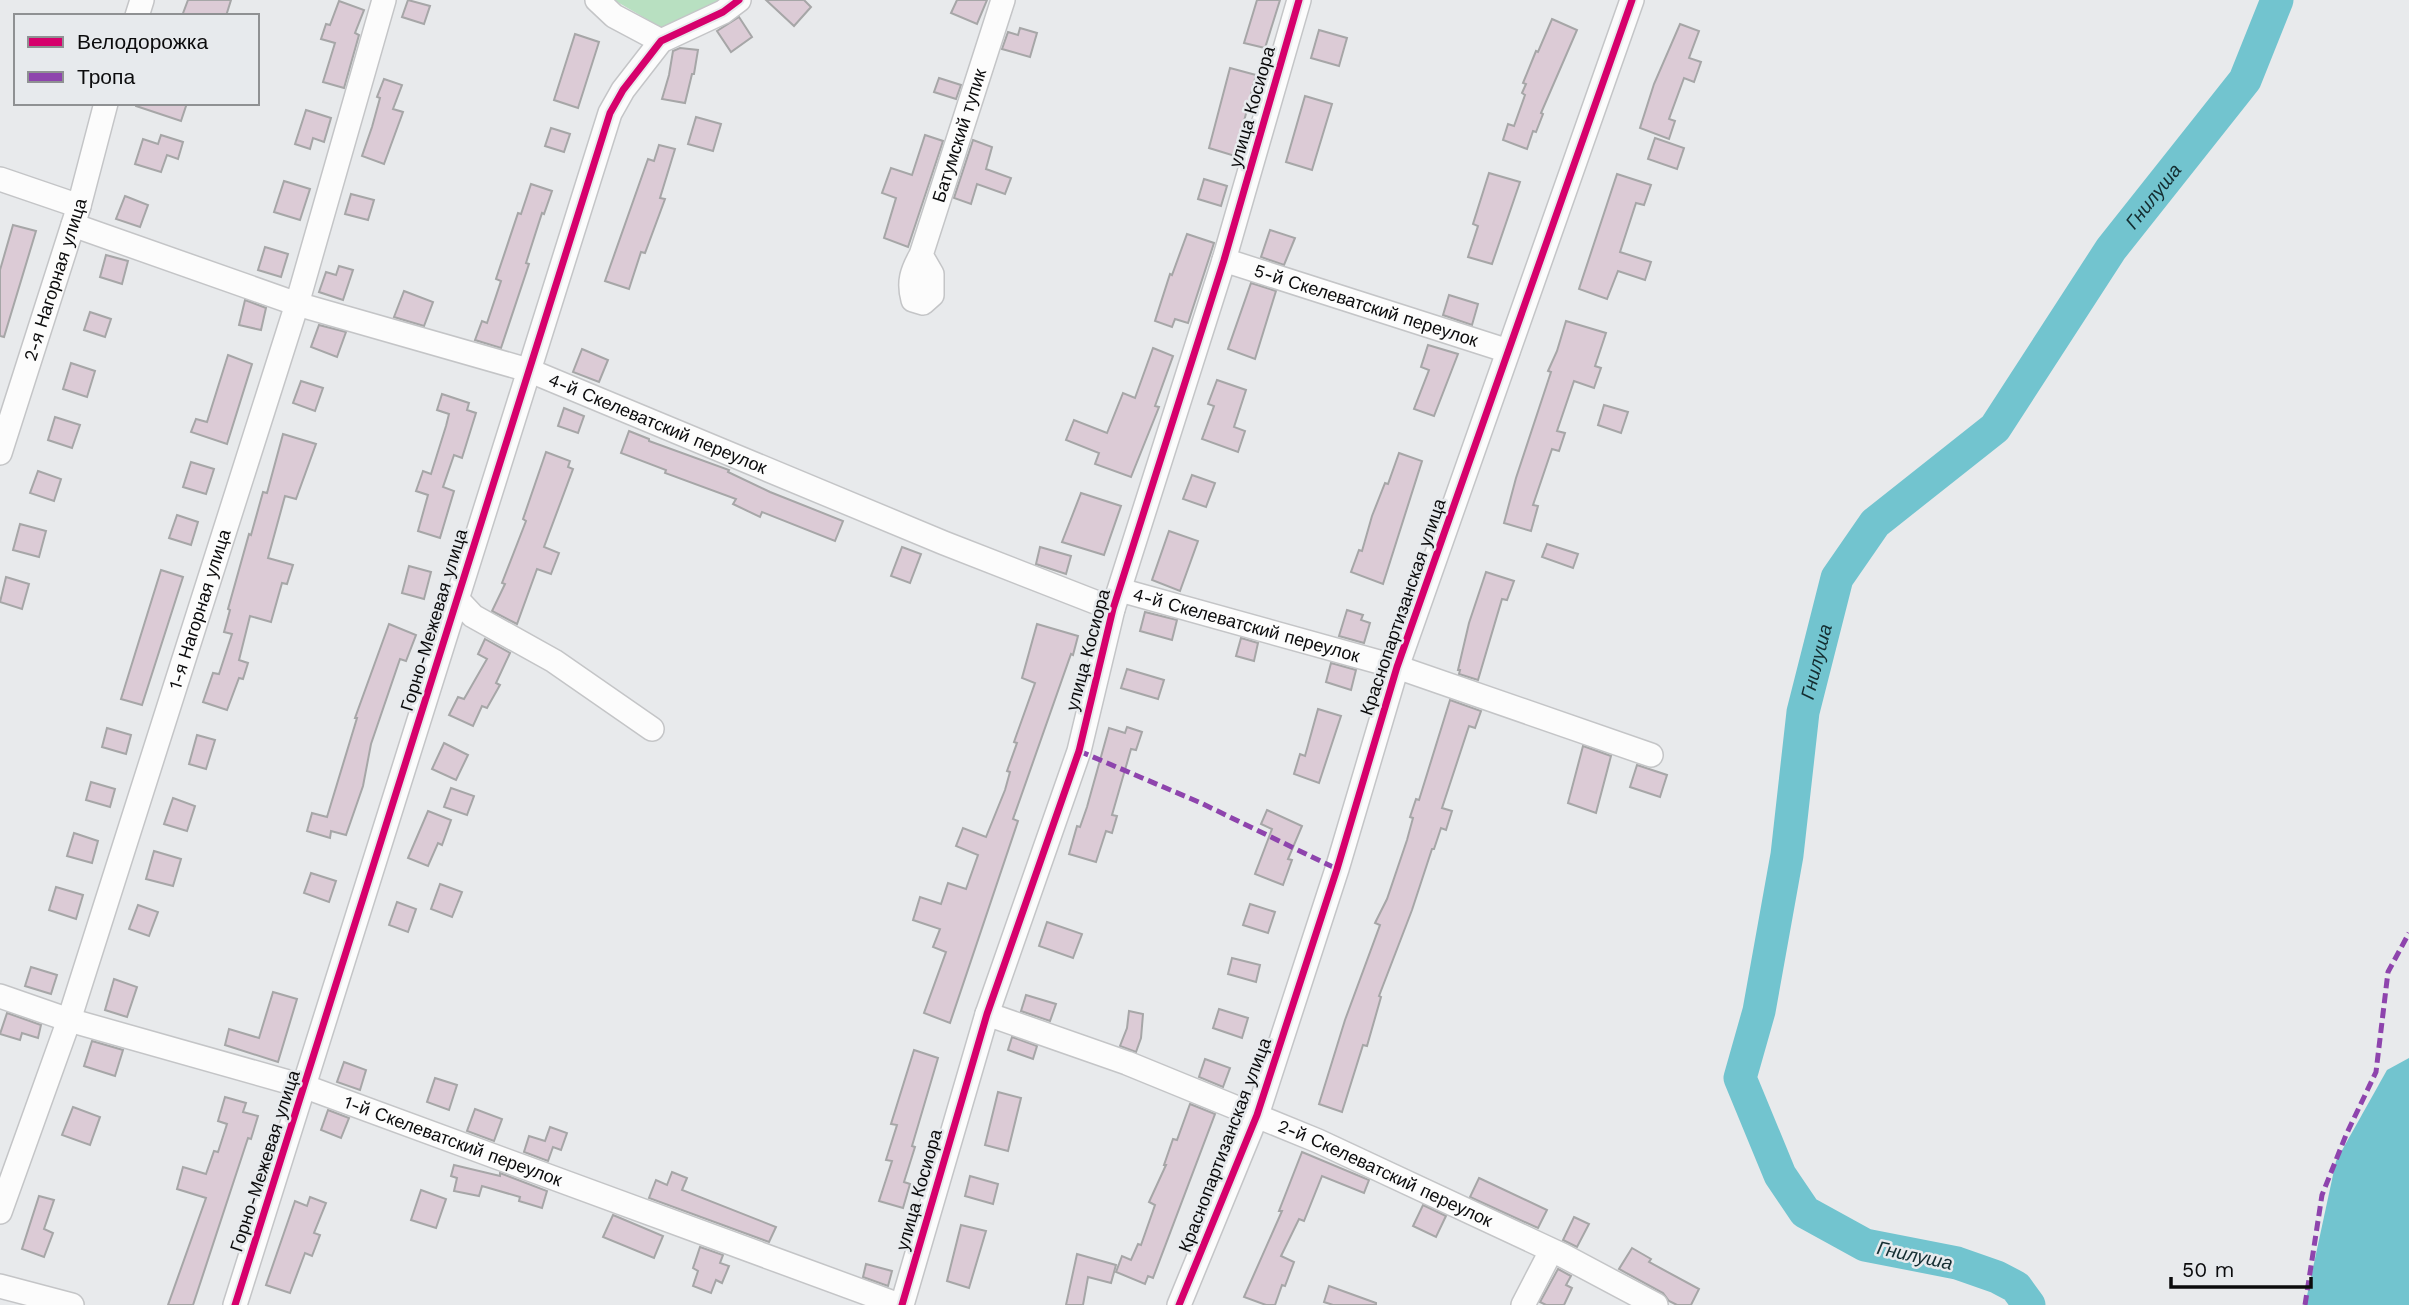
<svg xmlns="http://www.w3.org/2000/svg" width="2409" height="1305" font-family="'Work Sans',sans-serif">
<rect width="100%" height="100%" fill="#e8eaec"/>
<path fill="#b8e0c1" d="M614,0h107l-59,28z"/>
<path fill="#72c4cf" d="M2409,1058v247h-104l31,-144 51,-91z"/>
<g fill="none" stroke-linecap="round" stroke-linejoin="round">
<path stroke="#72c4cf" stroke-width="33" id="s1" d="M2029,1305l-13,-18 -19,-10 -40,-14 -92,-18 -60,-33 -25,-37 -40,-97 19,-67 28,-156 16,-143 34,-134 38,-55 120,-95 116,-179 134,-169 32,-80"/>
</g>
<g fill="#dccbd6" stroke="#a6a6a7" stroke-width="2">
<path d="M188,0h43l-5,16h-44z"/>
<path d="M408,0l22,6 -6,18 -22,-7z"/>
<path d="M766,0h38l7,7 -17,19z"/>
<path d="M957,0h30l-10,24 -26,-11z"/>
<path d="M1257,0h23l-15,48 -21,-5z"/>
<path d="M339,1l25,9 -9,23 4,2 -15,53 -21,-6 12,-39 -14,-4 5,-15 4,1z"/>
<path d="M739,17l13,20 -21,15 -14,-21z"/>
<path d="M1552,19l25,11 -36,83 2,1 -7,18 -3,-1 -6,18 -24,-9 5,-16 6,2 11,-31 -3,-2 4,-9 -3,-1 13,-32 2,1z"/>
<path d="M1680,24l19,7 -10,27 12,4 -7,20 -10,-4 -15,41 6,2 -6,18 -29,-11 14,-44z"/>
<path d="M1020,28l17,5 -7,24 -28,-8 6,-17 10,3z"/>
<path d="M1319,30l28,8 -8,28 -28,-8z"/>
<path d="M575,34l24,8 -21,66 -24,-8z"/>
<path d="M680,48l18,2 -4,24h-2l-7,29 -23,-4 7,-24 4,-24z"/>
<path d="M1230,68l26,7 -21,81 -26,-8z"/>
<path d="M939,78l22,7 -5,14 -22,-7z"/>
<path d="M384,79l18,6 -9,24 10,3 -19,52 -22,-8 10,-29 8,-29 -3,-1z"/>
<path d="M1305,96l27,8 -20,66 -26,-8z"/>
<path d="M136,103h51l-6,18 -45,-15z"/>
<path d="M306,110l25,8 -7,24 -11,-4 -3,11 -15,-5z"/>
<path d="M696,117l25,7 -8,27 -25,-7z"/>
<path d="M551,128l19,6 -6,18 -19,-6z"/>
<path d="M161,135l22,7 -5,17 -11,-4 -6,17 -26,-8 8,-25 15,5z"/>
<path d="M925,135l18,6 -35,106 -24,-9 12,-40 -14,-5 9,-25 21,7z"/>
<path d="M1655,138l29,10 -7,21 -29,-10z"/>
<path d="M973,140l19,7 -6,22 25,9 -6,16 -28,-10 -6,20 -17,-6z"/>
<path d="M659,145l16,4 -15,49 5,1 -20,54 -4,-1 -12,37 -24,-8 43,-122 6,2z"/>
<path d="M1489,173l31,9 -28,82 -24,-7 10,-31 -5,-2z"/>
<path d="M1617,174l34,11 -7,20 -8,-2 -16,49 31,10 -6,18 -27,-9 -11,28 -28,-10z"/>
<path d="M1204,179l23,7 -6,20 -23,-7z"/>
<path d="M284,181l26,8 -10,31 -26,-8z"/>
<path d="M531,184l21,7 -8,23 -2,-1 -16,50 3,1 -28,84 -26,-8 7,-19 5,2 14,-42 -5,-2 22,-66 3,1z"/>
<path d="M351,194l23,6 -6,20 -23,-6z"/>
<path d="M125,196l23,9 -8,22 -24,-8z"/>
<path d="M13,225l23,6 -32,106 -4,-1v-66z"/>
<path d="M1270,230l25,8 -11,27 -23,-8z"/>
<path d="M1187,234l27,9 -26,80 -13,-4 -3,8 -17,-6 15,-47 2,1z"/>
<path d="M265,247l23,7 -7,23 -23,-7z"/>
<path d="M106,255l22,6 -6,23 -22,-7z"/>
<path d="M339,266l14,4 -10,30 -24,-8 7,-20 10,3z"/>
<path d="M1251,283l25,8 -21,68 -27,-10z"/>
<path d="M404,291l29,11 -9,24 -30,-9z"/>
<path d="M1449,295l29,9 -6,21 -29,-10z"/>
<path d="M245,300l21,8 -5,22 -22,-5z"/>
<path d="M90,312l21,7 -6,18 -21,-7z"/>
<path d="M1566,321l40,12 -11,33 6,2 -7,20 -20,-7 -17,50 8,2 -6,18 -7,-2 -19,56 5,1 -7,25 -27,-8 12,-45 35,-106 -3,-1 9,-20z"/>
<path d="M319,325l27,7 -9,25 -26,-10z"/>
<path d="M1428,345l30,9 -24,62 -20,-7 15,-39 -8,-3z"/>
<path d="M1153,348l20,8 -18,50 4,1 -28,70 -36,-13 4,-11 -33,-13 8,-20 33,13 16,-40 12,5z"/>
<path d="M582,349l26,11 -9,22 -26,-10z"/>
<path d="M228,355l24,9 -25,80 -36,-12 5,-13 11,3z"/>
<path d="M71,363l24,8 -8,26 -24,-8z"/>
<path d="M1217,380l29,10 -12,37 11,4 -7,21 -36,-13 12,-33 -6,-2z"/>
<path d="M301,381l22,7 -8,23 -22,-8z"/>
<path d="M442,394l27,9 -2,7 9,3 -14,45 -8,-3 -11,32 11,4 -14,47 -22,-7 10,-36 -12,-4 7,-20 8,3 15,-48 3,-12 -12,-4z"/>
<path d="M1604,405l24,7 -7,21 -23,-8z"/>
<path d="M564,408l20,8 -6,17 -20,-7z"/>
<path d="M55,417l25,8 -8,23 -24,-8z"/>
<path d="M629,431l20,8v2l80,29 -1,2 42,20 73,29 -8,20 -73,-29 -2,5 -27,-13 3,-5 -71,-26 1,-3 -45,-17z"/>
<path d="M283,434l33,10 -20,55 -11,-3 -17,62 25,7 -6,19 -5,-1 -11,39 -21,-6 -11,44 9,3 -5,16 -4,-1 -12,32 -24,-8 10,-29 6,1 13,-40 -8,-2 6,-22 -2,-1 21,-75 2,1 12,-43 4,1z"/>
<path d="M546,452l24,9 -2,6 5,2 -29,78 15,6 -8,21 -14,-5 -20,55 -25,-13 13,-27 -3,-1 24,-62 -3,-2z"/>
<path d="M1399,453l23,8 -39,123 -32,-12 8,-22 3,1 10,-35 13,-33 3,1z"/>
<path d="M191,462l23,7 -8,25 -23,-7z"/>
<path d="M38,471l23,8 -7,22 -24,-8z"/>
<path d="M1192,475l23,8 -9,24 -23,-8z"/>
<path d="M1081,493l40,13 -17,49 -42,-13z"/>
<path d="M177,515l21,7 -7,23 -22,-7z"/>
<path d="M20,524l26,7 -7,26 -26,-7z"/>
<path d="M1169,531l29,10 -18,50 -28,-11z"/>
<path d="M1547,544l31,10 -5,14 -31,-11z"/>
<path d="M902,547l19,7 -11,29 -19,-7z"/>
<path d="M1040,547l31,9 -5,18 -30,-10z"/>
<path d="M409,566l22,6 -7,27 -22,-6z"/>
<path d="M161,570l22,7 -41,128 -21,-6z"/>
<path d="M1486,572l28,9 -7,19 -5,-1 -24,81 -19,-6 1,-4h-2l11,-47z"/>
<path d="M6,577l23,7 -7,25 -22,-7z"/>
<path d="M1347,610l16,5 -2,5 9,3 -6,20 -25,-7z"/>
<path d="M1145,612l32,8 -5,20 -32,-9z"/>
<path d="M389,624l27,11 -10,26 -6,-2 -29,85 -8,42 -17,49 -15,-4 -1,7 -23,-7 5,-18 15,4 30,-99h-2z"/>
<path d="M1037,624l41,12 -5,19 -2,-1 -58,165 5,2 -68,202 -26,-10 22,-61 -13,-5 7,-18 -27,-9 7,-23 21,7 7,-21 18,6 12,-34 -22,-9 7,-18 23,9 19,-47 5,-18 -3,-1 10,-28 -3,-1 21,-59 -13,-5z"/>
<path d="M1241,638l17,5 -4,18 -18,-5z"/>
<path d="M485,639l25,14 -14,30 4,2 -13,23 -5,-2 -9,20 -24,-11 9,-18 6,2 23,-40 -9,-5z"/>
<path d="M1331,663l25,7 -5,20 -25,-8z"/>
<path d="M1127,669l37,11 -6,19 -37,-11z"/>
<path d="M1450,700l31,11 -6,17 -6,-2 -27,82 10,3 -6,19 -5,-2 -7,21h-2l-20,61 -33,86 2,1 -14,49 -4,-1 -21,67 -23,-8 26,-84 35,-95 -5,-2 12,-24 20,-59 6,-22 -3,-1 6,-18 3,1z"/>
<path d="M1318,709l23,7 -22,67 -25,-9 6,-20 5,2z"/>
<path d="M1127,727l15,5 -6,18 -5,-1 -19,66 5,1 -5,17 -6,-2 -10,31 -27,-8 8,-28 3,1 7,-20 22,-79 16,5z"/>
<path d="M107,728l24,7 -5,19 -24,-7z"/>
<path d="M197,735l18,5 -9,29 -17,-5z"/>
<path d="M444,743l24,12 -12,25 -24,-11z"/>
<path d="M1583,746l28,10 -15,57 -28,-10z"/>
<path d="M1637,765l30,10 -7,22 -30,-10z"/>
<path d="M91,782l24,7 -5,18 -24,-7z"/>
<path d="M451,788l23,8 -7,19 -23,-8z"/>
<path d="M173,798l22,8 -8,25 -23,-7z"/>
<path d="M1267,810l35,16 -14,33 4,1 -9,25 -28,-11 17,-45 -11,-5z"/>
<path d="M428,811l23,9 -9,25 -4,-2 -10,23 -20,-8z"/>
<path d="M74,833l24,8 -6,22 -25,-7z"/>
<path d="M154,851l27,8 -8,27 -27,-7z"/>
<path d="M311,873l25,8 -7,21 -25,-9z"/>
<path d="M440,884l22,8 -10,25 -21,-8z"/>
<path d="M56,887l27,8 -7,24 -27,-9z"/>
<path d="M397,902l19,7 -8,23 -19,-7z"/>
<path d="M1250,904l25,8 -7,21 -25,-8z"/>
<path d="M138,905l20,7 -9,24 -20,-7z"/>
<path d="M1047,922l35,12 -9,24 -34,-12z"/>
<path d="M1232,958l28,7 -4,17 -28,-8z"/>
<path d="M31,967l26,8 -6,19 -26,-8z"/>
<path d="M114,979l23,8 -10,30 -22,-7z"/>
<path d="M273,992l24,7 -19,63 -53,-17 4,-16 30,9z"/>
<path d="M1026,995l30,9 -6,17 -29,-10z"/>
<path d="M1219,1009l29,9 -6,20 -29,-10z"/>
<path d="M1129,1011l14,3 -2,24 -5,14 -16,-6 7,-18z"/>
<path d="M7,1013l34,12 -3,13 -16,-5 -2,7 -20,-6z"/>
<path d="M1012,1037l25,9 -4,13 -25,-9z"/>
<path d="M92,1041l31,9 -8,26 -31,-10z"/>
<path d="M914,1050l24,8 -26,88 3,1 -11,35 6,2 -7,24 -24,-7 13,-40 -6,-1 11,-35 -6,-1z"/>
<path d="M1205,1059l25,9 -7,19 -24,-10z"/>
<path d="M344,1062l22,8 -6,20 -23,-8z"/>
<path d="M435,1078l22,7 -8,25 -22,-8z"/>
<path d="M998,1092l23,6 -13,53 -23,-6z"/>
<path d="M225,1097l21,6 -3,9 15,4 -7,23 -3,-1 -55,167h-25l38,-107 -29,-9 6,-22 23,7 8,-23 4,1 9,-28 -9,-3z"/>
<path d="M1190,1104l25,10 -62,164 -5,-2 -3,8 -29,-12 6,-16 9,4 7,-16 3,1 14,-40 -6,-3 17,-37h-2l9,-26 4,1z"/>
<path d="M73,1107l27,10 -10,28 -28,-10z"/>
<path d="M475,1109l27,10 -8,22 -27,-10z"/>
<path d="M328,1110l21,8 -8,20 -20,-8z"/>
<path d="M550,1127l17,6 -6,17 -8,-3 -5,14 -24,-9 5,-16 16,5z"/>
<path d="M1302,1152l67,28 -5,13 -42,-17 -18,45 -5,-2 -18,37 13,6 -9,24 -3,-1 -7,20h-9l-22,-8 38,-86h-3z"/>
<path d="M454,1165l46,11v-3l47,18 -5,17 -23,-7 1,-4 -38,-11 -3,10 -25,-5 3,-13 -6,-2z"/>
<path d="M672,1172l15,6 -5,12 94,37 -7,15 -120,-44 7,-18 11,5z"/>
<path d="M970,1176l28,8 -5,20 -28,-8z"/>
<path d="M1479,1178l68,32 -9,18 -68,-31z"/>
<path d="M421,1190l25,9 -10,29 -25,-8z"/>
<path d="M39,1196l15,4 -10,29 9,4 -9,24 -22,-8z"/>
<path d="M310,1197l16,6 -12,30 6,2 -8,21 -7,-3 -15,40 -24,-8 29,-84 12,5z"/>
<path d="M1423,1205l23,11 -10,21 -23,-11z"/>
<path d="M613,1215l50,21 -9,22 -51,-21z"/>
<path d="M1574,1217l15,7 -12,23 -14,-7z"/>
<path d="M961,1225l25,6 -17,57 -22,-7z"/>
<path d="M700,1247l23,8 -3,8 9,3 -7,17 -6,-3 -5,13 -18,-7 5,-15 -5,-3z"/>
<path d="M1632,1248l19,11 -2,3 50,27 -8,16h-14l-8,-4 -6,-8 -44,-24z"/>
<path d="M1077,1254l39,11 -5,18 -23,-6 -5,28h-17z"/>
<path d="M866,1264l26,7 -4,15 -25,-9z"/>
<path d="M1558,1269l13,7 -5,9 6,3 -8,17h-18l-6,-3z"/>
<path d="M1329,1286l47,17v2h-43l-9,-3z"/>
</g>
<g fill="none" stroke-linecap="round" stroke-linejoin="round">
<defs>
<g id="minor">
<path d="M597,0l17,16 47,25"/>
<path d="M137,16l5,-16"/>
<path d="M0,179l79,27"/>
<path id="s2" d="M73,225l224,79 231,66 416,173 169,66"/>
<path id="s3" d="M921,255l11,19v21l-9,8 -10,-3c-5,-18 -1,-29 8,-45l82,-255"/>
<path id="s4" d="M1224,260l284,91"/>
<path id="s5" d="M0,453l79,-247 27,-103"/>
<path id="s6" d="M1120,590l277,77 254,88"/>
<path d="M457,599l16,17 81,45 98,68"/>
<path id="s7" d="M0,996l69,24 237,67 593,218"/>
<path id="s8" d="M987,1014l140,49 191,78 244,114 94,50"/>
<path id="s9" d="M0,1212l69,-192 228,-716 87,-304"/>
<path d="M0,1286l72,19"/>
<path d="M235,1305l375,-1192 13,-23 38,-49 62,-29 16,-12"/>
<path d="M902,1305l85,-291 92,-263 34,-142 111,-349 75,-260"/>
<path d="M1179,1305l78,-190 80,-246 60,-202 235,-667"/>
<path d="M1523,1305l28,-54"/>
</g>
</defs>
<use href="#minor" stroke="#c4c5c7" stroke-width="26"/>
<use href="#minor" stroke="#fcfcfc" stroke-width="23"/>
<g stroke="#8e44ad" stroke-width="5" stroke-dasharray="10 5" stroke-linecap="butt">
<path d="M1079,751l122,52 136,66"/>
<path d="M2305,1305l17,-110 24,-60 30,-63 12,-100 21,-39"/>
</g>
<defs>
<g id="cycleway">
<path d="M235,1305l375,-1192 13,-23 38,-49 62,-29 16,-12"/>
<path d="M902,1305l85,-291 92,-263 34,-142 111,-349 75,-260"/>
<path d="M1179,1305l78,-190 80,-246 60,-202 235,-667"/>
</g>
</defs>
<use href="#cycleway" stroke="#e7eaed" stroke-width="11"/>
<use href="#cycleway" stroke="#d6006c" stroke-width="7"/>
</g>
<g text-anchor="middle" stroke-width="5" stroke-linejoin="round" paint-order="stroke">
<g font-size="18" fill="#0b0b0c" stroke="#e7eaed">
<text transform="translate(1252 107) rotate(-74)" y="6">улица Косиора</text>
<text dy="6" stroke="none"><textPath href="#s3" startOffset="238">Батумский тупик</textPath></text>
<text dy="6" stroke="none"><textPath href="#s5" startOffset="182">2-я Нагорная улица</textPath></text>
<text dy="6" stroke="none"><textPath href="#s4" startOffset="149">5-й Скелеватский переулок</textPath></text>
<text dy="6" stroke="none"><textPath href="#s2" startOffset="618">4-й Скелеватский переулок</textPath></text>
<text transform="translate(1403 607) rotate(-71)" y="6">Краснопартизанская улица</text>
<text dy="6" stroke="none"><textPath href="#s9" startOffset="635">1-я Нагорная улица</textPath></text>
<text transform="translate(434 620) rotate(-73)" y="6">Горно-Межевая улица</text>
<text dy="6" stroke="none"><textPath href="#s6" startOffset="131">4-й Скелеватский переулок</textPath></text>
<text transform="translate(1088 650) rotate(-75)" y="6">улица Косиора</text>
<text dy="6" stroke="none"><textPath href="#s7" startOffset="476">1-й Скелеватский переулок</textPath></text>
<text transform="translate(1225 1145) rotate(-69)" y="6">Краснопартизанская улица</text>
<text transform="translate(265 1161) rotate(-72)" y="6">Горно-Межевая улица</text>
<text dy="6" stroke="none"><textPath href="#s8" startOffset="429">2-й Скелеватский переулок</textPath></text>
<text transform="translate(919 1190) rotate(-74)" y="6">улица Косиора</text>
</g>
<g font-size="19" font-style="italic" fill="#142d31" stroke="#e7eaed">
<text dy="7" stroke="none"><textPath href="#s1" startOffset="1409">Гнилуша</textPath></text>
<text dy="7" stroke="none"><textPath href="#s1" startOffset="822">Гнилуша</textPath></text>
<text transform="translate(1915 1255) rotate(12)" y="7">Гнилуша</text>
</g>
</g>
<rect x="14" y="14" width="245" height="91" fill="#e7eaed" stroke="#8f9193" stroke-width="2"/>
<rect x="28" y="37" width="35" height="10" fill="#d6006c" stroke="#8f9193" stroke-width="2"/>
<text x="77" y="49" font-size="21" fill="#0b0b0c">Велодорожка</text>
<rect x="28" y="72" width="35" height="10" fill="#8e44ad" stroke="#8f9193" stroke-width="2"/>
<text x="77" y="84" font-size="21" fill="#0b0b0c">Тропа</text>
<path d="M2171 1277v10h140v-10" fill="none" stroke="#0b0b0c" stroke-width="3.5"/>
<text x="2182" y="1277" font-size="21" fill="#0b0b0c" stroke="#e7eaed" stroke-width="5" paint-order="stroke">50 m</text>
</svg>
